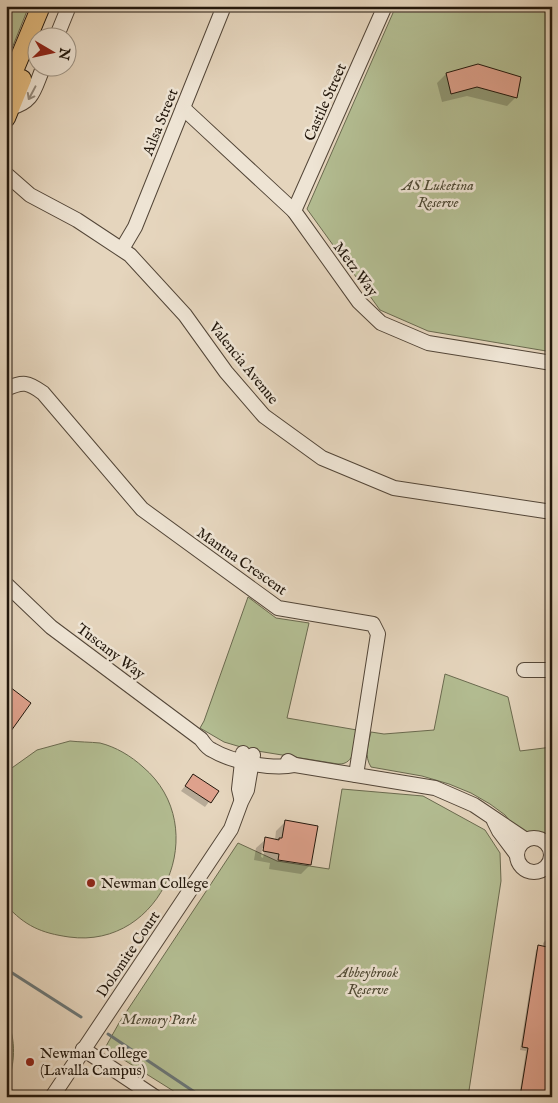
<svg xmlns="http://www.w3.org/2000/svg" width="558" height="1103" font-family="'IM FELL English',serif">
<rect width="100%" height="100%" fill="#e5d5bd"/>
<filter id="stains"><feTurbulence type="fractalNoise" baseFrequency=".004" numOctaves="4"/><feColorMatrix values="0 0 0 0 .2 0 0 0 0 .09 0 0 0 0 .02 0 0 0 .5 -.17"/></filter>
<radialGradient id="worn" r=".72"><stop offset=".6" stop-color="#630" stop-opacity="0"/><stop offset="1" stop-color="#630" stop-opacity=".3"/></radialGradient>
<g fill="#b3bd92" stroke="#6a6a4f">
<path d="M6,6h23l-23,57z"/>
<path d="M396,6h156v346l-124,-21 -48,-21 -73,-101z"/>
<path d="M248,597l28,21 33,5 -22,95 70,12c-2,13 -1,35 -19,34l-87,-14 -27,-8 -24,-14 4,-7z"/>
<path d="M445,674l63,23 12,54 32,-4v93l-13,-7 -17,-2 -9,-6 -8,-10 -15,-11 -19,-11 -22,-9 -27,-8 -51,-9c-7,-11 -3,-22 0,-35l13,2 50,-4z"/>
<path d="M70,741c9,1 20,1 30,2 16,4 31,13 43,24 71,60 19,183 -74,170 -28,-4 -44,-11 -63,-32v-131l3,-4 28,-20z"/>
<path d="M342,789l81,7 62,34 15,23 1,28 -33,216h-285l-78,-49 14,-25 119,-180 39,18 52,8z"/>
<path d="M6,1015c11,28 9,47 0,76z"/>
</g>
<g fill="#0003" fill-rule="evenodd">
<path d="M478,66l38,31 -9,9 -40,-10 -25,6 -5,-19 9,-9z"/>
<path d="M193,776l24,15 -12,16 -24,-16z"/>
<path d="M285,822l25,43 -9,9 -32,-5 1,-6 -16,-3 2,-12 10,-9 9,1 1,-9zM262,848h3l-2,10 -2,-1z"/>
<path d="M546,940l6,1v107h-4l-3,16 7,33h-33l7,-46 -6,-1 16,-100 3,-3h4v-4z"/>
<circle cx="173" cy="1022" r="4.5"/>
</g>
<g fill="none" stroke-linecap="round" stroke-linejoin="round">
<g stroke="#6b7676" stroke-width="3">
<path d="M6,969l75,48"/>
<path d="M108,1034l94,63"/>
</g>
</g>
<g fill="#dea18c" stroke="#22170c">
<path d="M478,64l43,13 -4,21 -40,-11 -26,7 -5,-21z"/>
<path d="M6,684l25,19 -25,35z"/>
<path d="M193,774l26,17 -8,12 -26,-17z"/>
<path d="M285,820l33,6 -7,39 -33,-5 1,-6 -16,-3 2,-14 14,3v-2h3z"/>
<path d="M538,945l14,3v98l-3,-1 -2,18 5,1v33h-32l8,-49 -6,-1z"/>
<circle cx="174" cy="1020" r="5"/>
</g>
<g fill="none" stroke-linecap="round" stroke-linejoin="round">
<defs>
<g id="minor">
<path d="M56,38l13,-32"/>
<path d="M10,108c24,-6 24,-19 33,-40"/>
<path d="M183,108l111,103 65,91 22,21 47,20 124,20"/>
<path d="M6,174l24,21 47,25 53,35 55,60 41,57 38,44 58,42 72,30 158,24"/>
<path d="M294,211l91,-205"/>
<path d="M122,249l13,-22 89,-221"/>
<path d="M6,389c17,-8 22,-7 37,4l99,116 136,99 95,16 5,10 -22,141"/>
<path d="M6,584l45,43 150,112c3,4 6,9 11,11 20,12 61,20 83,15"/>
<path d="M524,670h28"/>
<path d="M288,761l7,4 140,23 39,17 52,35"/>
<path d="M241,798l-2,-9 4,-36"/>
<path d="M494,821l5,10 18,24"/>
<circle cx="534" cy="855" r="17"/>
<path d="M83,1049l72,48"/>
<path d="M52,1097l179,-268 10,-27 6,-12 6,-35"/>
</g>
<g id="major">
<path d="M6,90l35,-84"/>
<path d="M6,118l16,-39"/>
</g>
</defs>
<use href="#minor" stroke="#534638" stroke-width="16"/>
<use href="#major" stroke="#22170c" stroke-width="20"/>
<use href="#minor" stroke="#eee4d4" stroke-width="14"/>
<use href="#major" stroke="#e2ba7e" stroke-width="18"/>
</g>
<defs><path id="oneway-shaft" d="M-6 0H5M1.5-3L5.5 0L1.5 3" fill="none" stroke-width="1.6" stroke-linecap="round" stroke-linejoin="round" transform="scale(1.25)"/></defs>
<use stroke="#92887a" href="#oneway-shaft" transform="translate(32 93) rotate(118)"/>
<g fill="#8f2418" stroke="#eee4d4" stroke-width="2">
<circle cx="91" cy="883" r="5"/>
<circle cx="30" cy="1062" r="5"/>
</g>
<g text-anchor="middle" stroke-width="5" stroke-linejoin="round" paint-order="stroke">
<g font-size="15" fill="#22170c" stroke="#eee4d4">
<text transform="translate(325 102) rotate(-66)" y="5">Castile Street</text>
<text transform="translate(160 122) rotate(-68)" y="5">Ailsa Street</text>
<text transform="translate(356 269) rotate(53)" y="5">Metz Way</text>
<text transform="translate(244 363) rotate(51)" y="5">Valencia Avenue</text>
<text transform="translate(242 561) rotate(35)" y="5">Mantua Crescent</text>
<text transform="translate(111 651) rotate(37)" y="5">Tuscany Way</text>
<text transform="translate(128 954) rotate(-56)" y="5">Dolomite Court</text>
</g>
<g font-size="15" font-style="italic" fill="#4e4934" stroke="#eee4d4">
<text x="438" y="190">AS Luketina<tspan x="438" dy="17">Reserve</tspan></text>
<text x="368" y="977">Abbeybrook<tspan x="368" dy="17">Reserve</tspan></text>
<text x="159" y="1024">Memory Park</text>
</g>
<g font-size="15" fill="#22170c" stroke="#eee4d4" text-anchor="start">
<text x="101" y="888">Newman College</text>
<text x="40" y="1058">Newman College<tspan x="40" dy="17">(Lavalla Campus)</tspan></text>
</g>
</g>
<rect width="558" height="1103" fill="none" stroke="#e5d5bd" stroke-width="25"/>
<rect x="8" y="8" width="543" height="1088" fill="none" stroke="#22170c" stroke-width="2.5"/>
<rect x="12" y="12" width="533" height="1078" fill="none" stroke="#22170c"/>
<g transform="translate(52 52) rotate(99)"><circle r="24" fill="#eee4d4" stroke="#9c9284"/>
<path d="M0-4L9 19L0 12L-9 19Z" fill="#8f2418"/>
<text y="-8" font-size="14" font-weight="bold" text-anchor="middle" fill="#22170c">N</text>
</g>
<rect width="100%" height="100%" filter="url(#stains)"/>
<rect width="100%" height="100%" fill="url(#worn)"/>
</svg>
